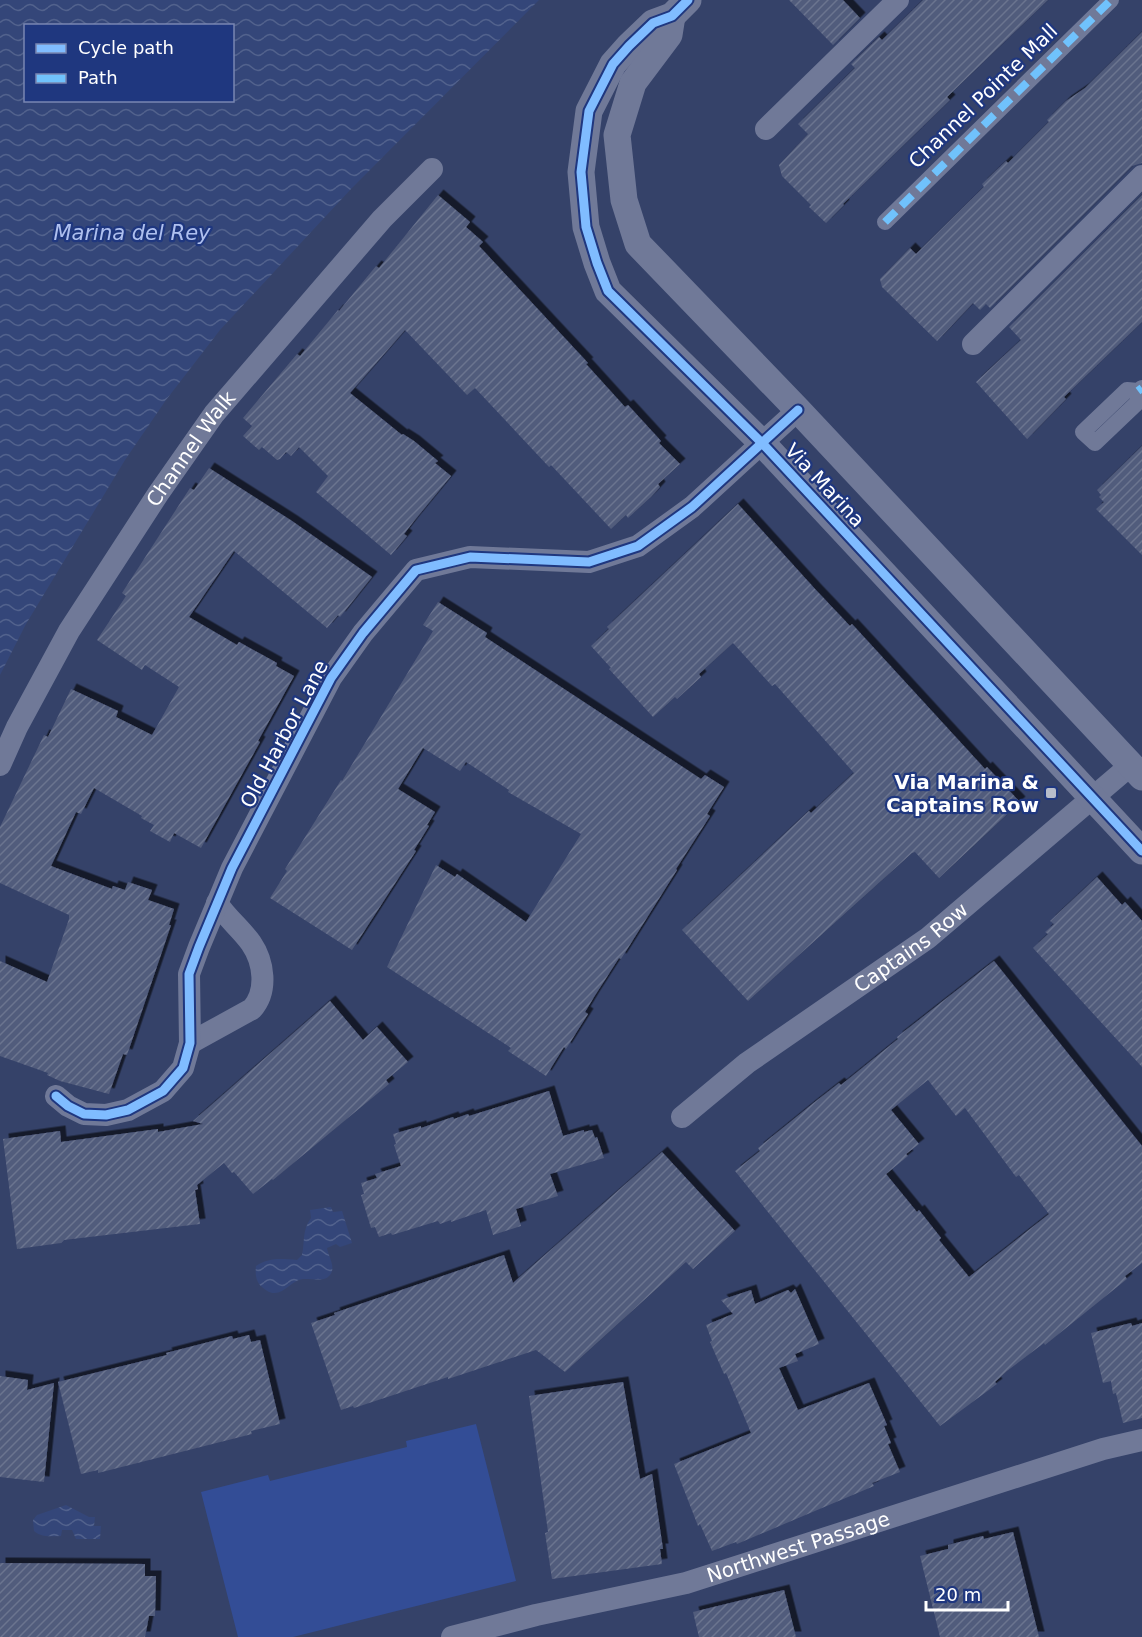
<svg xmlns="http://www.w3.org/2000/svg" width="1142" height="1637" font-family="'DejaVu Sans',sans-serif">
<defs>
<pattern id="water-waves" width="16" height="10" patternUnits="userSpaceOnUse" patternTransform="scale(1.5)"><rect width="16" height="10" fill="#344679"/><path d="M0 5q4-4 8 0t8 0" fill="none" stroke="#52628d"/></pattern>
<pattern id="building-hatch" width="6" height="6" patternUnits="userSpaceOnUse" patternTransform="scale(1.5)"><rect width="6" height="6" fill="#515b7b"/><path d="M-1 1l2-2M0 6l6-6M5 7l2-2" fill="none" stroke="#6b748f"/></pattern>
<filter id="shadow"><feDropShadow dx="5.5" dy="-5.5" stdDeviation="0" flood-color="#0009"/></filter>
</defs>
<rect width="100%" height="100%" fill="#354269"/>
<path fill="#334d96" d="M476,1424l40,157 -223,56h-55l-37,-145 67,-17 2,6 137,-34 -1,-6z"/>
<g fill="url(#water-waves)" fill-rule="evenodd">
<path d="M0,0h539l-188,189 -131,141 -54,70 -41,60 -99,164 -26,51zM26,26h206v74h-206z"/>
<path d="M331,1207l2,5 9,-1 10,32 -12,4 -4,-3 -9,4c1,7 7,16 5,23 -4,13 -19,7 -29,8 -14,1 -23,25 -41,8 -6,-5 -7,-13 -6,-21 14,-9 25,-7 41,-6l5,-5c3,-14 0,-25 9,-37l-1,-8z"/>
<path d="M66,1505l23,12h6l-1,9h7l-1,13h-24l-4,-9h-10l-1,6c-10,0 -19,2 -27,-5l-1,-11 4,-5z"/>
</g>
<g fill="url(#building-hatch)" fill-rule="evenodd" filter="url(#shadow)">
<path d="M789,0h54l17,18 -27,27z"/>
<path d="M923,0h125l-101,97 3,3 -107,104 1,1 -18,18 -17,-16 2,-2 -29,-29 -3,-11 29,-31 -10,-10 57,-56 -4,-4 28,-27 3,3z"/>
<path d="M1142,32v131l-10,3 -142,142 -4,-4 -6,6 -7,-7 -36,38 -55,-54 -2,-8 30,-31 6,6 68,-67 -2,-3 24,-23 2,2 41,-41 -2,-2 19,-19 19,-13z"/>
<path d="M438,195l32,27 -4,5 17,15 -4,4 109,117 -2,1 39,43 3,-2 33,36 -2,2 21,21 -22,20 2,3 -9,10 -23,21 -2,-3 -15,14 -60,-64 -2,2 -74,-79 -8,7 -62,-65 -55,63 52,42 1,-1 11,7 24,20 -3,2 16,13 -37,45 -10,13 3,2 -16,19 -75,-63 12,-16 -29,-29 -8,9 -5,-4 -6,7 -3,1 -15,-13 -3,3 -16,-14 9,-10 -9,-8 54,-64 3,2 38,-46 1,1 37,-45 3,2z"/>
<path d="M1142,195v127l-78,75 2,2 -39,40 -51,-57 45,-42 -12,-13z"/>
<path d="M1142,446v109l-46,-46 8,-7 -5,-5 2,-2 -4,-5z"/>
<path d="M209,468l83,53 80,56 -32,40 -2,-2 -11,13 -93,-77 -45,66 48,28 2,-3 29,16 9,5 -1,3 18,10 -36,65 2,1 -59,106 -27,-15 -4,9 -20,-11 4,-6 -13,-7 1,-2 -48,-28 -13,26 -5,-2 -25,54 61,23 1,-3 12,4 3,-8 24,8 -4,10 26,9 -5,16h2l-44,130 -4,-1 -14,40 -49,-13 -13,-6 1,-2 -48,-17v-95l47,21 22,-63v-4l-69,-32v-56l44,-92 4,2 23,-48 47,22 -2,6 36,18 27,-48 -34,-22 -3,5 -45,-30 29,-44 -4,-3 68,-105 4,2z"/>
<path d="M738,504l77,85 35,37 2,-2 133,145 2,-2 33,35 -81,76 -24,-26 -3,1 -164,148 -66,-71 127,-119 2,2 43,-40 -79,-89 -3,2 -39,-43 -34,31 2,3 -24,22 -2,-2 -22,20 -44,-48 2,-1 -20,-22 18,-17 -2,-2z"/>
<path d="M438,602l49,31 -2,4 216,142 4,-4 19,12 -17,27 3,2 -34,53 1,1 -56,89 -2,-1 -25,39 -9,15 3,2 -22,35 -2,-2 -18,29 -38,-25 3,-3 -124,-81 49,-102 19,12 2,-3 69,48 55,-88 -73,-42 1,-2 -43,-28 -6,9 -37,-23 -25,41 37,23 -8,13 2,1 -15,24 2,1 -64,99 -82,-52 17,-27 -2,-2 56,-89 1,1 91,-150 -10,-6z"/>
<path d="M1097,877l25,28 3,-3 17,19v146l-109,-119 15,-14 -3,-2 9,-8 -4,-3z"/>
<path d="M994,961l148,185v117l-17,13 2,3 -82,66 -1,-2 -37,28 -12,11 2,2 -57,42 -205,-255 25,-20 -2,-3 53,-43 28,-22 2,2 57,-46 -1,-2zM928,1080l28,36 9,-8 51,69 3,-2 30,39 -80,63 -30,-37 2,-2 -22,-28 -2,2 -31,-38 22,-18 -2,-2 13,-10 -28,-34z"/>
<path d="M330,1001l33,39 14,-13 31,35 -22,18 3,4 -116,96 -1,-1 -19,15 -19,-22 -2,1 -8,-10 -27,22 1,4 -3,1 5,34 -136,16 -3,3 -44,6 -14,-110 57,-8 1,11 97,-13v3l45,-8 -10,-3z"/>
<path d="M549,1091l14,45 21,-6v2l8,-2 3,8 2,-1 7,21 -54,16 8,22 -42,13 5,17 -28,9 -7,-25 -35,12v-2l-11,4 -2,-3 -46,14 -1,-2 -12,4 -4,-10 -4,1 -10,-33 3,-1 -3,-11 16,-5 -2,-4 26,-8 -7,-21 2,-1 -3,-10 28,-8v2l32,-11 1,2 14,-5 1,2z"/>
<path d="M662,1152l73,79 -42,38 -7,-7 -121,110 -29,-22 -88,29v-2l-94,31 -1,-2 -12,4 -30,-87 24,-8 -1,-2 170,-58 9,28z"/>
<path d="M795,1289l24,55 -24,10 3,7 -19,7 19,42 71,-27 18,42 -3,1 7,17 -3,1 12,28 -28,11 2,3 -137,58 -1,-2 -24,9 -12,-27 -2,2 -24,-62 77,-31 -25,-60 -2,1 -14,-32 2,-1 -6,-16 27,-11 -12,-14 30,-10 4,14 33,-14 3,3z"/>
<path d="M1131,1323l1,3 10,-3v95l-19,5 -7,-30 -3,1 -2,-13 -8,2 -12,-50z"/>
<path d="M249,1335l2,7 9,-2 20,84 -29,7 1,3 -154,39v-3l-17,4 -23,-92 109,-27 -1,-2 66,-17 1,3z"/>
<path d="M0,1376l28,4 -1,10 27,-7 -10,99 -44,-5z"/>
<path d="M623,1382l17,97 12,-5 11,75h-3l2,15 -110,15 -7,-46 3,-1 -19,-136z"/>
<path d="M1013,1532l26,105h-99l-20,-81 28,-7v-4l35,-9 1,3z"/>
<path d="M0,1563l145,1v12h11l-1,40h-6l-4,21h-145z"/>
<path d="M784,1590l12,47h-97l-6,-25z"/>
</g>
<g fill="none" stroke-linecap="round" stroke-linejoin="round">
<g stroke="#707998" stroke-width="16">
<path d="M885,222l226,-222"/>
<path d="M1138,391l-11,-1 -44,42 12,11 43,-41v-11l4,-3"/>
</g>
<g stroke="#707998" stroke-width="22">
<path d="M766,129l132,-129"/>
<path d="M973,344l169,-168"/>
<path id="s1" d="M0,765l17,-38 52,-96 89,-137 56,-80 168,-195 50,-50"/>
<path d="M190,1043l62,-34c16,-18 12,-47 -1,-66 -10,-14 -24,-25 -34,-40"/>
<path d="M56,1096l12,10 16,8 22,1 22,-5 35,-19 20,-23 7,-25 -1,-69 10,-27 33,-79 99,-190 32,-45 53,-63 54,-13 119,5 49,-16 54,-39 106,-97"/>
<path id="s2" d="M682,1117l65,-54 181,-125 203,-173"/>
<path id="s3" d="M452,1637l84,-22 150,-32 417,-134 39,-9"/>
</g>
<g stroke="#707998" stroke-width="27">
<path d="M688,0l-16,16 -19,7 -24,23 -16,18 -24,47 -8,61 5,55 11,36 11,28 155,153 379,407"/>
<path d="M672,16l-3,19 -36,48 -16,52 7,65 14,44 160,166 344,367"/>
</g>
<g stroke="#70c2fc" stroke-width="8" stroke-dasharray="15 8" stroke-linecap="butt">
<path d="M885,222l226,-222"/>
<path d="M1138,391l4,-3"/>
</g>
<defs>
<g id="cycleway">
<path d="M688,0l-16,16 -19,7 -24,23 -16,18 -24,47 -8,61 5,55 11,36 11,28 155,153 379,407"/>
<path d="M56,1096l12,10 16,8 22,1 22,-5 35,-19 20,-23 7,-25 -1,-69 10,-27 33,-79 99,-190 32,-45 53,-63 54,-13 119,5 49,-16 54,-39 106,-97"/>
</g>
</defs>
<use href="#cycleway" stroke="#1f377f" stroke-width="13"/>
<use href="#cycleway" stroke="#80bcff" stroke-width="9"/>
</g>
<rect fill="#b8bdca" stroke="#1f377f" stroke-width="2" x="1045" y="787" width="12" height="12" rx="3"/>
<g text-anchor="middle" stroke-width="4.5" stroke-linejoin="round" paint-order="stroke">
<g font-size="20" fill="#fff" stroke="#1f377f">
<text transform="translate(983 96) rotate(-44)" y="7">Channel Pointe Mall</text>
<text dy="7" stroke="none"><textPath href="#s1" startOffset="370">Channel Walk</textPath></text>
<text transform="translate(825 485) rotate(47)" y="7">Via Marina</text>
<text transform="translate(284 734) rotate(-62)" y="7">Old Harbor Lane</text>
<text dy="7" stroke="none"><textPath href="#s2" startOffset="285">Captains Row</textPath></text>
<text dy="7" stroke="none"><textPath href="#s3" startOffset="358">Northwest Passage</textPath></text>
</g>
<g font-size="20" font-weight="bold" fill="#fff" stroke="#1f377f" text-anchor="end">
<text x="1039" y="789">Via Marina &amp;<tspan x="1039" dy="23">Captains Row</tspan></text>
</g>
<g font-size="21" font-style="italic" fill="#afc0ef" stroke="#1f377f">
<text x="132" y="240">Marina del Rey</text>
</g>
</g>
<rect x="24" y="24" width="210" height="78" fill="#1f377f" stroke="#7987b2" stroke-width="1.5"/>
<rect x="36" y="44" width="30" height="9" fill="#80bcff" stroke="#7987b2" stroke-width="1.5"/>
<text x="78" y="54" font-size="18" fill="#ffffff">Cycle path</text>
<rect x="36" y="74" width="30" height="9" fill="#70c2fc" stroke="#7987b2" stroke-width="1.5"/>
<text x="78" y="84" font-size="18" fill="#ffffff">Path</text>
<path d="M926 1601v9h82v-9" fill="none" stroke="#ffffff" stroke-width="3"/>
<text x="935" y="1601" font-size="18" fill="#ffffff" stroke="#1f377f" stroke-width="4.5" paint-order="stroke">20 m</text>
</svg>
